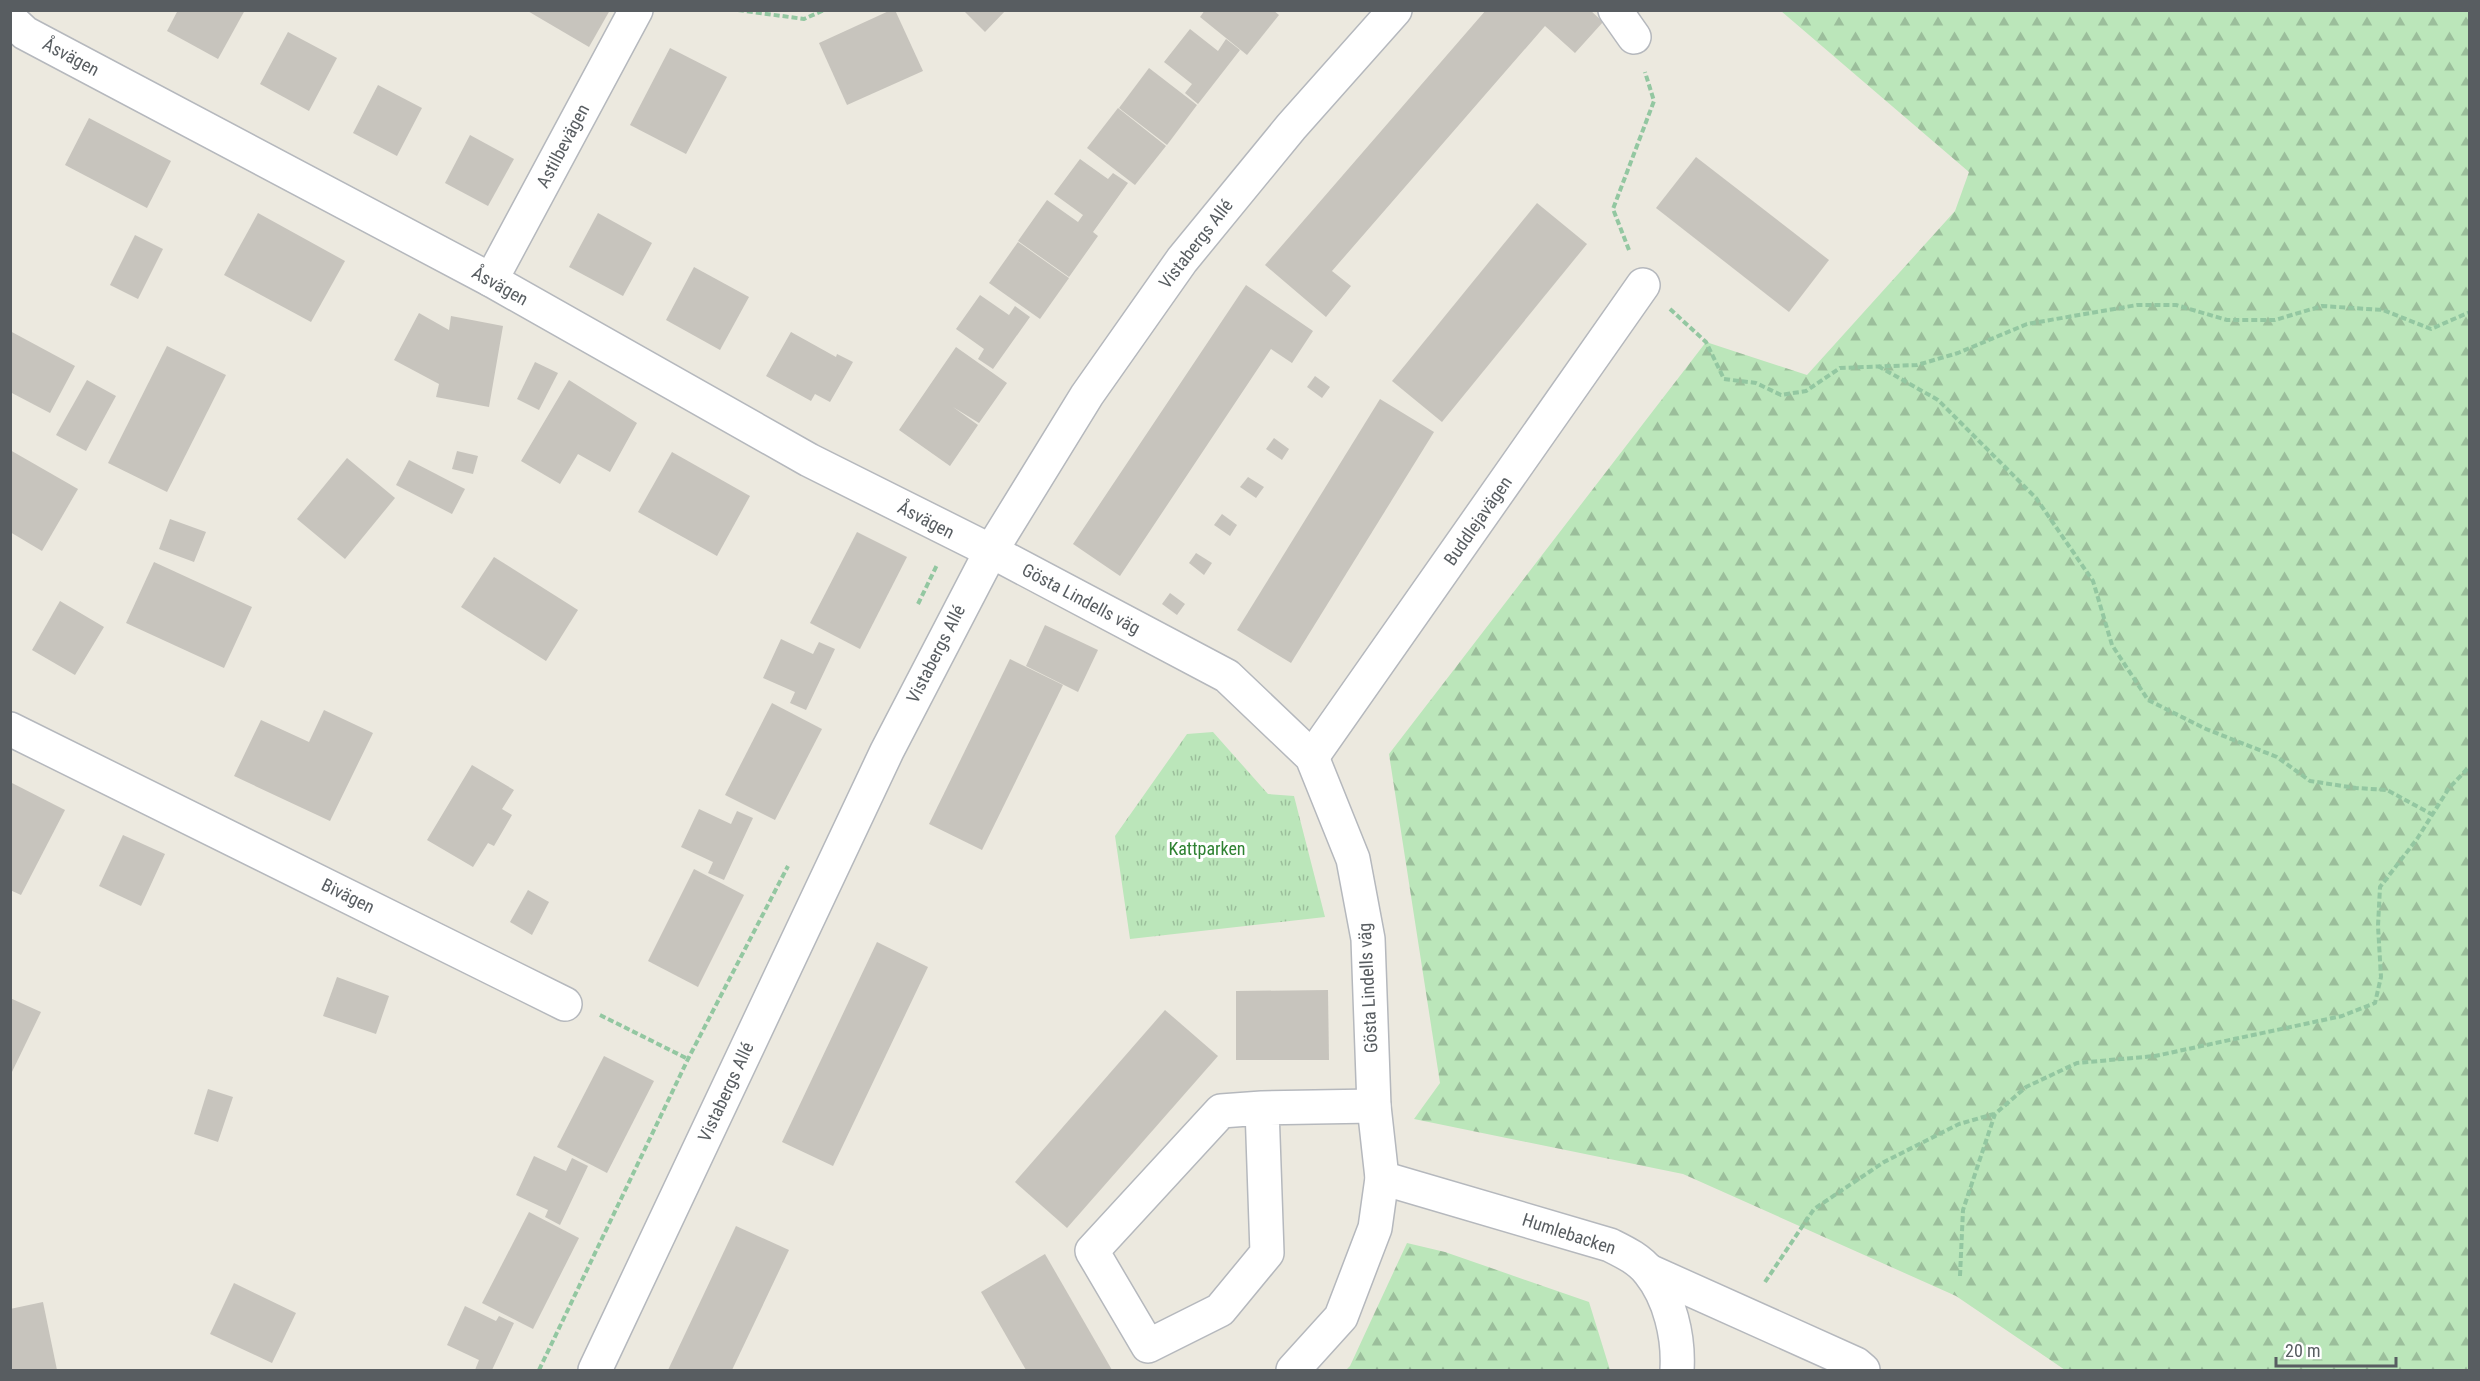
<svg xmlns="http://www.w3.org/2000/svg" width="2480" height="1381" font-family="'Roboto Condensed',sans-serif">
<defs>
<pattern id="forest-firs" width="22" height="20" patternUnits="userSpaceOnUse" patternTransform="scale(1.5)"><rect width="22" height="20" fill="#bbe6ba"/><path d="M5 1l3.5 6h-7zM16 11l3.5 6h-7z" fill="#9bbe9b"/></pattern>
<pattern id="park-tufts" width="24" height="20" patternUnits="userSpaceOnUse" patternTransform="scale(1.5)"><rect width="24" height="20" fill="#bbe6ba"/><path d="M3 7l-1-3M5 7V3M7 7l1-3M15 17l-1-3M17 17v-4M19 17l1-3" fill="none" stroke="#9bbe9b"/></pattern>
</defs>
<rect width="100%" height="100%" fill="#ece9df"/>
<g fill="url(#forest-firs)">
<path d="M1781,11h688v1359h-404l-109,-74 -273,-122 -269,-55 26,-36 -51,-329 317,-412 101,33 148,-164 14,-39z"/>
<path d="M1407,1243l38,9 144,50 21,68h-264l4,-4z"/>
</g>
<path fill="url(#park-tufts)" d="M1213,732l55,62 26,2 31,121 -195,22 -15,-103 72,-102z"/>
<g fill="#c7c4bd">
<path d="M178,10h67l-27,49 -51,-28z"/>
<path d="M526,10h84l-21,37z"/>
<path d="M891,10h4l28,61 -76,34 -28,-62z"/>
<path d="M963,10h43l-21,22z"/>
<path d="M1205,10h68l6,5 -32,40 -47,-38z"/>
<path d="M1486,10h104l13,12 -28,31 -30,-27 -213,245 19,15 -25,31 -61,-52z"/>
<path d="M1190,29l28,22 8,-12 14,11 -42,54 -13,-11 7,-9 -28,-22z"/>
<path d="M288,32l49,26 -28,53 -49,-27z"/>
<path d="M670,48l57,29 -41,77 -56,-29z"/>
<path d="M1149,68l48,37 -30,40 -48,-37z"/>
<path d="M378,85l44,23 -25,48 -44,-23z"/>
<path d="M1118,108l48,38 -31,39 -48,-37z"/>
<path d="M89,118l82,43 -24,47 -82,-43z"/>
<path d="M470,135l44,24 -26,47 -43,-23z"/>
<path d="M1696,157l133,103 -40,52 -133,-104z"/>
<path d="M1080,159l28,20 5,-6 15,10 -35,49 5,4 -29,41 -51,-36 29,-41 31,22 5,-7 -29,-21z"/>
<path d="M1537,203l50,41 -145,178 -50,-41z"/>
<path d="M258,213l87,48 -34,61 -87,-47z"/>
<path d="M598,213l54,30 -29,53 -54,-29z"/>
<path d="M135,235l28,14 -25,50 -28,-14z"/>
<path d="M1018,242l51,36 -29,41 -51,-36z"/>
<path d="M694,267l55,30 -29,53 -54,-30z"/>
<path d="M1246,285l67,46 -21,32 -21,-14 -151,227 -47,-32z"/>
<path d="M980,295l29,20 6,-9 15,11 -37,52 -15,-10 6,-10 -28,-20z"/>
<path d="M419,313l30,17 2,-14 52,10 -14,81 -53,-10 3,-13 -45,-24z"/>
<path d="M10,331l65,35 -25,47 -40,-21z"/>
<path d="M791,332l45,25 1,-3 16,8 -23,40 -15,-8 -4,7 -45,-25z"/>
<path d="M167,346l59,29 -59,117 -59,-29z"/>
<path d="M956,347l51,36 -28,40 -26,-16 25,18 -28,41 -51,-36z"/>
<path d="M535,362l23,11 -19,37 -22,-11z"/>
<path d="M1315,376l15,11 -8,11 -15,-11z"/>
<path d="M87,380l29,16 -30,55 -30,-16z"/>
<path d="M569,380l68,43 -27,49 -32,-18 -18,30 -39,-23z"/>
<path d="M1380,399l54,33 -143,231 -54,-33z"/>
<path d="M1274,438l15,11 -7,11 -16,-11z"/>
<path d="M10,450l68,39 -36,62 -32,-19z"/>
<path d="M457,451l21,5 -5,18 -21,-5z"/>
<path d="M672,452l78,44 -33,60 -79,-44z"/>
<path d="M347,458l48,40 -50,61 -48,-40z"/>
<path d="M409,460l56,29 -13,25 -56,-29z"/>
<path d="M1248,477l16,10 -8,11 -16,-11z"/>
<path d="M1222,514l15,11 -7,11 -16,-11z"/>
<path d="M170,519l36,13 -12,30 -35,-13z"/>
<path d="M857,532l50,25 -47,92 -50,-26z"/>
<path d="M1196,553l16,10 -8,12 -15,-12z"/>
<path d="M494,557l84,53 -32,51 -85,-54z"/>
<path d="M154,562l98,45 -28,61 -98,-45z"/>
<path d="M1170,593l15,11 -8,11 -15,-11z"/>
<path d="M60,601l44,26 -29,48 -43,-25z"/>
<path d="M1045,625l53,25 -20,42 -52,-26z"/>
<path d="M781,639l32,15 6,-12 16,7 -29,61 -16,-7 5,-11 -32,-14z"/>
<path d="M1010,659l53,26 -81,165 -53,-26z"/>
<path d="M772,703l50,26 -47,91 -50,-25z"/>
<path d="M324,710l49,23 -43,88 -96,-45 27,-56 48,22z"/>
<path d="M472,765l42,25 -12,19 10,6 -18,31 -6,-3 -15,24 -46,-27z"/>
<path d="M10,782l55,28 -44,85 -11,-5z"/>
<path d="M699,809l32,15 6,-13 16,7 -29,62 -16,-7 5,-11 -32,-15z"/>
<path d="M123,835l42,19 -24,52 -42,-20z"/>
<path d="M694,869l50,26 -46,92 -50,-26z"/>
<path d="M528,890l21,12 -17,33 -22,-13z"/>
<path d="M877,942l51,25 -95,199 -51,-24z"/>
<path d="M337,977l52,19 -13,38 -53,-18z"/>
<path d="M1328,990l1,70h-93v-69z"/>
<path d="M10,998l31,14 -31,64z"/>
<path d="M1165,1010l53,46 -151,172 -52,-46z"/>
<path d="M604,1056l50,25 -47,92 -50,-26z"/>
<path d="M208,1089l25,8 -15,45 -24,-8z"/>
<path d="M534,1156l32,15 6,-13 16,8 -28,59 -15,-8 3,-7 -32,-15z"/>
<path d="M529,1212l50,26 -46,91 -51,-26z"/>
<path d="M736,1226l53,24 -57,120h-64z"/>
<path d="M1045,1254l67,116h-86l-45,-78z"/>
<path d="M234,1283l62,30 -24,50 -62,-29z"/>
<path d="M43,1302l14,68h-47v-61z"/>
<path d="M465,1306l31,15 3,-5 15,7 -22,47h-17l4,-10 -32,-15z"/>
</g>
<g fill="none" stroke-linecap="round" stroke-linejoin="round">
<defs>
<g id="street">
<path d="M1615,10l19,27"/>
<path d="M10,19l15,14 466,247 318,180 182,91 236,125 85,81 41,102 15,80 6,167 8,72 -7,50 -34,89 -48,53"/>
<path d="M491,280l145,-270"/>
<path d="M10,729l555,275"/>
<path d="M1312,757l331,-472"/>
<path d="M1262,1108l5,145 -47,57 -72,36 -56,-95 129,-140 41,-3 112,-2"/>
<path d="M1382,1178l228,67c14,7 29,14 39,27 21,26 30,65 28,98"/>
<path d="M1649,1271l207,93 7,6"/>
<path d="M595,1370l292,-619 104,-200 96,-156 95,-135 109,-133 104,-117"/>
</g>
</defs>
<use href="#street" stroke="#b5b8bd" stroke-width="36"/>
<g stroke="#93c7a1" stroke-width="4" stroke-dasharray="6 3" stroke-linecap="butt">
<path d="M738,10l66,9 20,-9"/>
<path d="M1629,250l-16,-41 41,-108 -9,-29"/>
<path d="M1670,309l36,33 18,37 32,4 25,12 25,-4 34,-23 77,-3 41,-12 69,-29 110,-19h39l51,15h48l47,-14 61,4 48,19 39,-17"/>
<path d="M1878,366l60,34 98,98 57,83 19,64 36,55 58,29 71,28 33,24 46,7 31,2 46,25"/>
<path d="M918,604l19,-39"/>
<path d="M600,1015l88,44"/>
<path d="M1960,1276l3,-66 32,-96 31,-27 51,-24 78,-7 187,-40 33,-13 6,-26 -3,-51 2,-39 37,-48 32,-51 21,-22"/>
<path d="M1765,1282l49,-73 70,-47 75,-38 35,-10"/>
<path d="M539,1370l149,-311 100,-193"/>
</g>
<use href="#street" stroke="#fff" stroke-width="33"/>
</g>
<g text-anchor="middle" stroke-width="6" stroke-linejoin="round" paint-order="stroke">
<g font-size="18" fill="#585d61" stroke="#fff">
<text transform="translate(71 57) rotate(28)" y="6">Åsvägen</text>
<text transform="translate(563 146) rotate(-62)" y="6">Astilbevägen</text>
<text transform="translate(1196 244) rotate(-52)" y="6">Vistabergs Allé</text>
<text transform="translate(500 286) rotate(29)" y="6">Åsvägen</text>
<text transform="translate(926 520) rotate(27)" y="6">Åsvägen</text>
<text transform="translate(1478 521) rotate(-55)" y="6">Buddlejavägen</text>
<text transform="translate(1081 599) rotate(28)" y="6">Gösta Lindells väg</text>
<text transform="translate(936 654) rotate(-63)" y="6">Vistabergs Allé</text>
<text transform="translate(348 896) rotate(26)" y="6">Bivägen</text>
<text transform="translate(1368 988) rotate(-93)" y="6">Gösta Lindells väg</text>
<text transform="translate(726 1092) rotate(-65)" y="6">Vistabergs Allé</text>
<text transform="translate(1569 1234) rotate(18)" y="6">Humlebacken</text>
</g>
<g font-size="18" fill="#2f8232" stroke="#fff">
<text x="1207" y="855">Kattparken</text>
</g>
</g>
<rect width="2480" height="1381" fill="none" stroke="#585d61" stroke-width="24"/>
<path d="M2276 1357v9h120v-9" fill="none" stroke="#585d61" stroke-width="3"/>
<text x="2285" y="1357" font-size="18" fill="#585d61" stroke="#ffffff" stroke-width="4.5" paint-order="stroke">20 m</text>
</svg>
